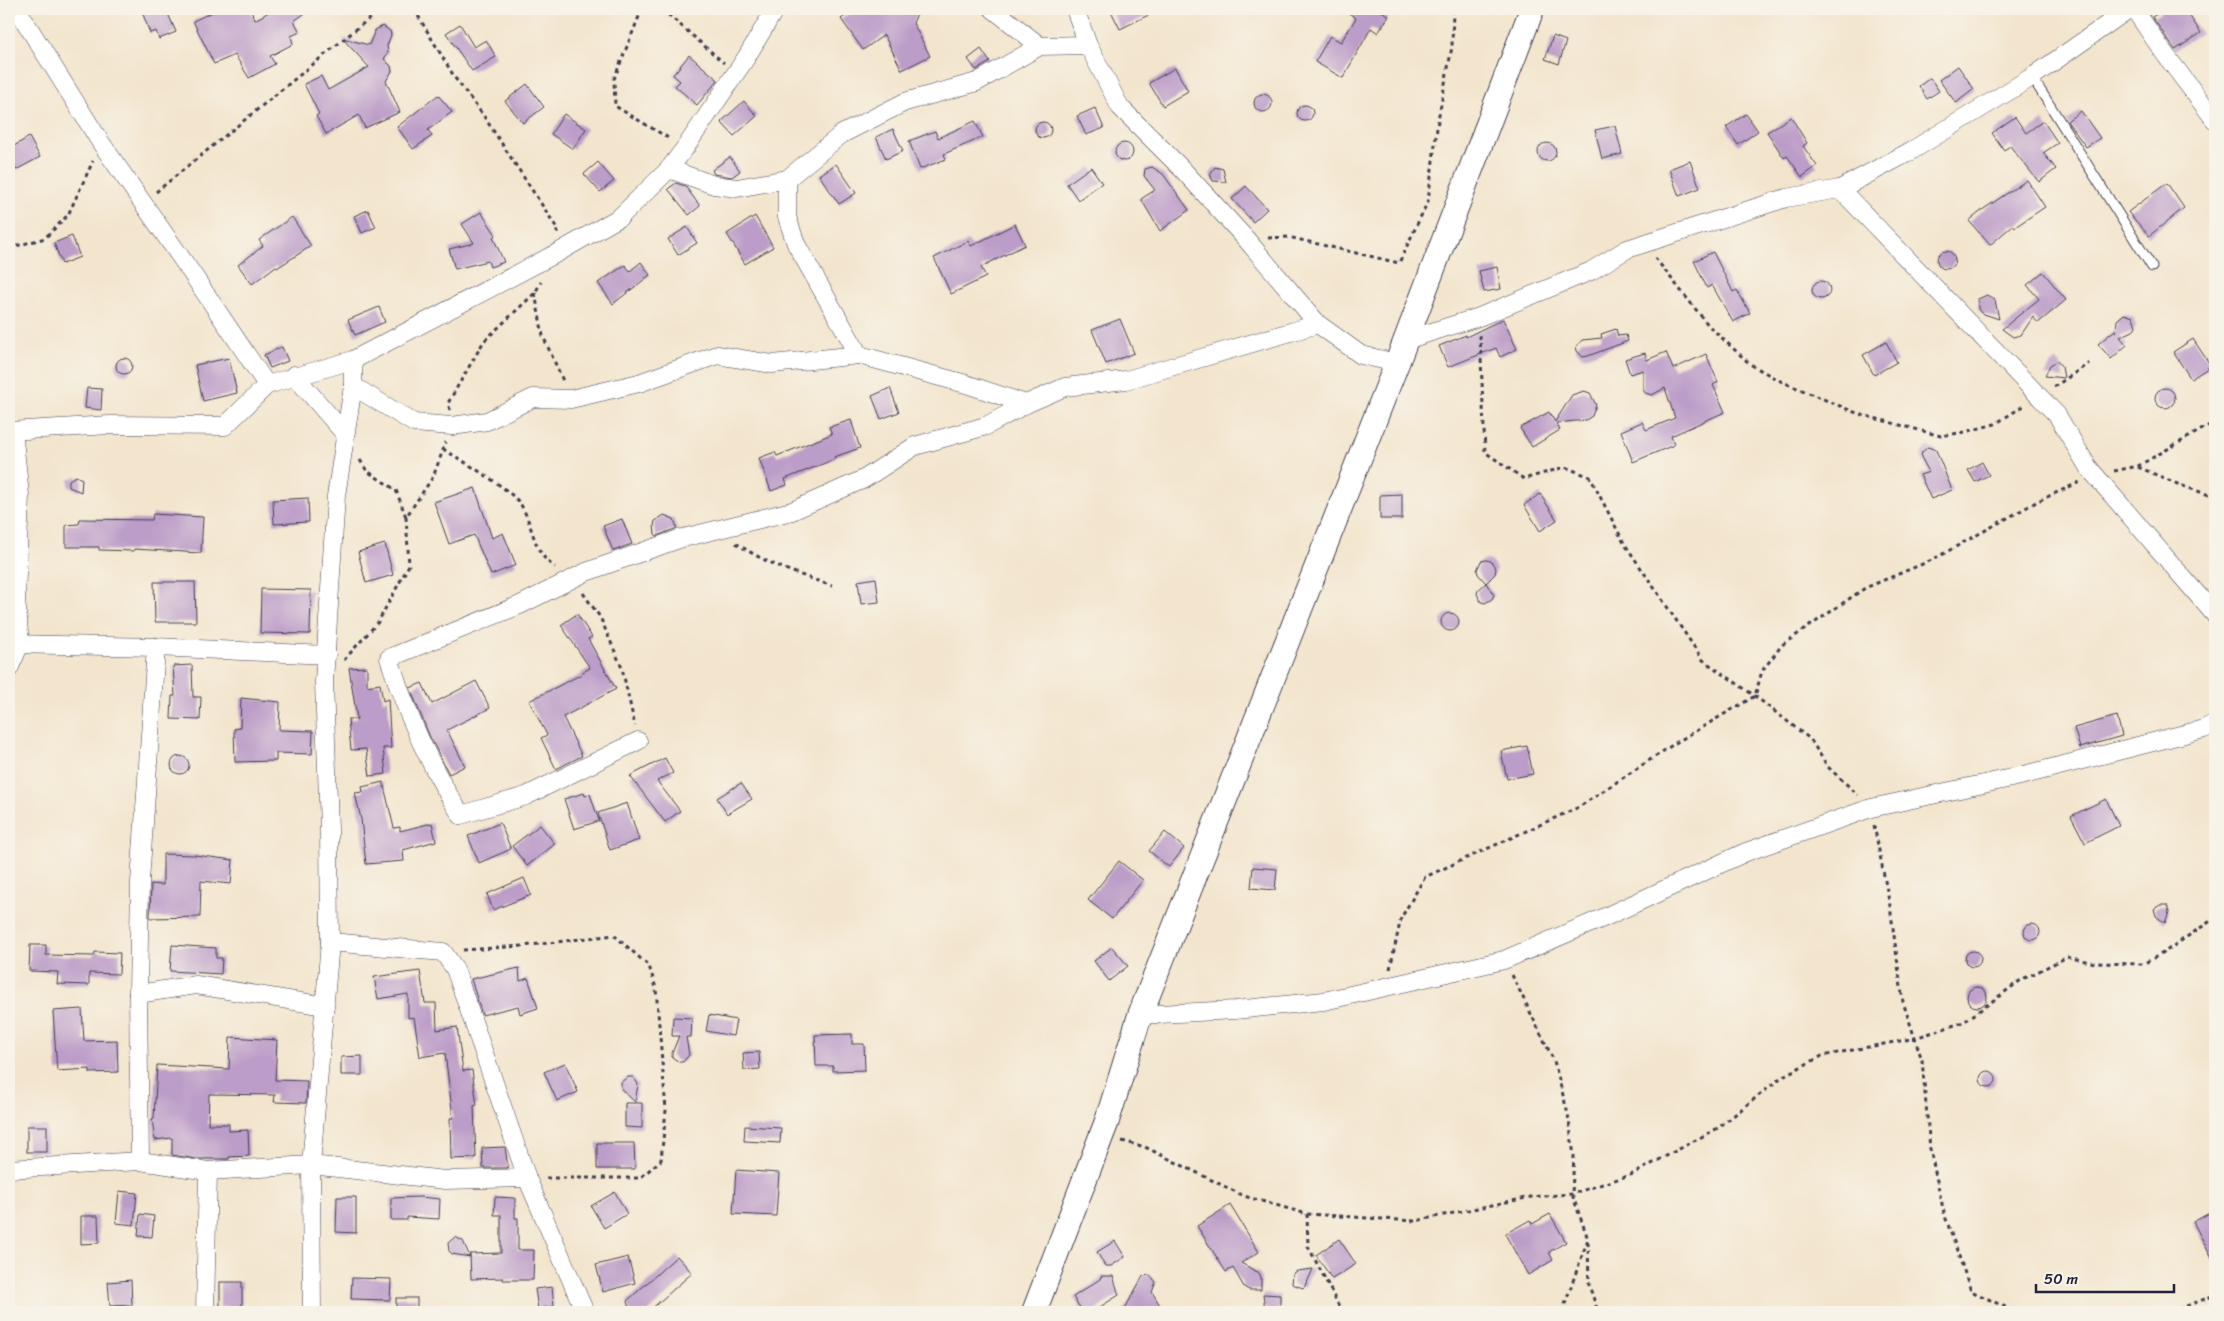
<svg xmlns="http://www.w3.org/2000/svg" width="2224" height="1321" font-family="Sriracha,sans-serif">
<rect width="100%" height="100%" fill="#f7f3e8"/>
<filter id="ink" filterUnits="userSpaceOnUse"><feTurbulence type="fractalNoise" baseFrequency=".02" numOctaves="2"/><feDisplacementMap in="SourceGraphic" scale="10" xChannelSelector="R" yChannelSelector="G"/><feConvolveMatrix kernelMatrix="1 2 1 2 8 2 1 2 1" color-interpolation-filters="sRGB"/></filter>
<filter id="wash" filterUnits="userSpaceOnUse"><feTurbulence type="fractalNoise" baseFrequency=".0096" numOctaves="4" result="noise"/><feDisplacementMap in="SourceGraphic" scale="20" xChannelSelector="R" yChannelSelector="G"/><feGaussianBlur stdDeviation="1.12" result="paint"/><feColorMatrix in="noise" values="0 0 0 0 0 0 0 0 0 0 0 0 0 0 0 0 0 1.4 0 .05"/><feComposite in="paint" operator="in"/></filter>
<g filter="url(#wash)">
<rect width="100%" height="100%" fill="#f3e5cd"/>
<g id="blocks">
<g fill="#bc9cc8">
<path d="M141,9h25l10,23 -17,7 -3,-8 -6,2z"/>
<path d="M219,9h31l5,11 19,-11h37l-17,12 6,11 -9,4 2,8 -23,12 5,8 -26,14 -14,-23 -21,9 -21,-43z"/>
<path d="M855,9h40l3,5 9,-5h12l-6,14 17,33 -28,14 -18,-35 -21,15 -22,-31z"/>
<path d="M1110,9h51l-41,20z"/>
<path d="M1343,9h36l10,7 -11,17 -7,-5 -28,50 -28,-16 15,-26 11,6 15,-24z"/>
<path d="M2165,9h20l16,24 -26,17 -23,-33z"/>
<path d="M460,24l14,23 12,-7 10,17 -24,14 -26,-38z"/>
<path d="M383,26l7,5 1,4 -4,11 1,6 -4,7 7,7 1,5 -6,10 14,31 -35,16 -6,-13 -33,19 -10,-18 3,-2 -15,-30 17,-8 7,14 41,-23 -27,-29 27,7 6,-15z"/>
<path d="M1553,36l13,5 -7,23 -14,-5z"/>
<path d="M981,49l9,13 -14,8 -8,-11z"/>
<path d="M689,55l29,25 -21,25 -22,-19 5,-5 -7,-6z"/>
<path d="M1958,66l16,23 -18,14 -17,-23z"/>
<path d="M1175,68l13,23 -25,15 -14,-23z"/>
<path d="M1930,78l9,13 -12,8 -8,-13z"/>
<path d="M527,84l17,23 -21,16 -18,-22z"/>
<circle cx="1263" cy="103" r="9"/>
<path d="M438,95l14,17 -24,18 4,6 -19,13 -16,-22z"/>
<path d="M744,101l13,15 -23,20 -13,-14z"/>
<circle cx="1305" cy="113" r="8"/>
<path d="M1095,108l9,20 -18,7 -9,-19z"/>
<path d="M2081,111l19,27 -14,9 -19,-26z"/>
<path d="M564,114l22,15 -13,20 -22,-15z"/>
<path d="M1746,114l12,17 -20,14 -12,-18z"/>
<path d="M1791,117l16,26 -4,3 14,20 -15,11 -15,-21 -3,2 -17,-26z"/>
<path d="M2015,117l11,16 17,-12 15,22 -15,10 13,16 -17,13 -29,-36 -6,4 -12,-17z"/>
<path d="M975,121l8,16 -39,17 2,5 -26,10 -11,-28 26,-10 3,7z"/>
<circle cx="1043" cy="130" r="8"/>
<path d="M1615,126l7,28 -20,5 -7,-29z"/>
<path d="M893,129l10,22 -17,8 -10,-22z"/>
<path d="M29,137l11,20 -24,13 -7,-13v-8z"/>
<circle cx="1547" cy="152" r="9"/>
<circle cx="1124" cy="152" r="9"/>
<path d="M730,157l10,14 -8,6 -18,-3 -2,-4z"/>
<path d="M1690,161l10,27 -21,8 -10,-27z"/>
<path d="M598,162l16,19 -14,11 -16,-18z"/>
<path d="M836,164l20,29 -17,11 -20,-29z"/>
<path d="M1091,167l11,16 -24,17 -11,-16z"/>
<path d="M1152,167l11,7 26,36 -29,21 -19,-32 14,-9 -11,-14 1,-7z"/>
<path d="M1215,167l8,2 3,13 -13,-1 -3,-7z"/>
<path d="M2027,180l18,27 -30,20 -2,-2 -23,20 -21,-24 16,-13z"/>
<path d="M676,183l9,3 15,20 -11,9 -21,-26z"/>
<path d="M2167,183l17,25 -35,28 -21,-24z"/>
<path d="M1246,186l21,23 -14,13 -21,-23z"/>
<path d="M368,210l8,17 -14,6 -8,-17z"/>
<path d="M481,212l15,23 -3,2 11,25 -14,5 -2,-6 -33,8 -6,-20 25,-6 -12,-19z"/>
<path d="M755,216l18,31 -28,17 -18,-30z"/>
<path d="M292,217l19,29 -34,22 -1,-2 -24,18 -14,-19 25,-19 -4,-6z"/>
<path d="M1015,224l10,21 -44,22 5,10 -35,17 -17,-36 34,-17 3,5z"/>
<path d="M687,227l10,16 -19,12 -10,-16z"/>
<path d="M72,236l8,21 -18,7 -8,-21z"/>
<circle cx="1946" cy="260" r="9"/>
<path d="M1713,252l20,40 4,-2 13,23 -17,9 -21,-37 -5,3 -13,-27z"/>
<path d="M641,262l9,13 -37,29 -15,-21 27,-18 5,6z"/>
<path d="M1497,267l4,22 -17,3 -5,-21z"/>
<path d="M2043,272l23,28 -28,23 -5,-6 -12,18 -8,2 -11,-8 37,-30 -12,-14z"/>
<circle cx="1821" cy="290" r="9"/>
<path d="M1987,295l8,5 4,19 -18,-6 -3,-4v-10z"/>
<path d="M379,307l6,15 -30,13 -7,-15z"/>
<path d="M2124,314l9,3 3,9 -3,5 -13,6 7,8 -16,14 -13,-15 17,-14 1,2 1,-12z"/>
<path d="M1120,319l14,34 -28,11 -14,-34z"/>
<path d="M1503,319l14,30 -17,8 -4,-9 -48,19 -9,-21 27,-11v2z"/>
<path d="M1616,329l2,7 8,-1 2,6 -40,15 -5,1 -6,-6 -1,-4 6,-7 20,-2 -1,-4z"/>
<path d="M2193,339l18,27 -20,13 -18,-27z"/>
<path d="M1886,342l11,20 -23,13 -11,-20z"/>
<path d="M282,347l6,14 -18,7 -6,-13z"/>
<path d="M1666,352l7,17 33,-15 12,28 -5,3 12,27 -54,24 3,9 -41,17 -12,-31 21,-9 4,8 29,-12 -10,-30 -13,7 -7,-2 -2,-4v-19l-13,4 -5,-15 20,-6 2,7z"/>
<circle cx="124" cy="366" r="8"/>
<path d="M229,358l8,35 -34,8 -8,-36z"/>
<path d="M2057,361l5,6 2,11 -19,-2 5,-11z"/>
<circle cx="2165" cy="398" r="10"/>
<path d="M87,388l15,1 -1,21 -16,-2z"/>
<path d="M890,388l9,24 -18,7 -9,-23z"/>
<path d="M1584,391l6,2 6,12 -4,11 -6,4 -30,3 4,7 -28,17 -12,-19 29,-16 6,10 17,-27z"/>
<path d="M851,420l9,28 -26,9 1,2 -50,20 2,6 -16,6 -12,-33 16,-6 2,4 55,-22 -3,-7z"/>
<path d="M1928,447l8,3 16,40 -21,9 -11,-24 9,-3 -8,-15 1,-5z"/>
<path d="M1982,462l7,13 -14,7 -7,-12z"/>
<path d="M76,476l6,3 -1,13 -12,-5v-7z"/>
<path d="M475,488l17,50 11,-5 13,32 -25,10 -17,-40 -25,9 -15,-42z"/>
<path d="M1402,494v25h-22v-24z"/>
<path d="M1540,494l17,26 -17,11 -16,-26z"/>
<path d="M308,498l1,24 -35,2 -1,-24z"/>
<path d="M153,514l50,3 -2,36 -67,-4v2l-35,-1v-3h-33v-22l13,-1 1,-5 72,1z"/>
<path d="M664,515l10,4 3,9 -20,8 -2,-2 -1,-8 1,-5z"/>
<path d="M622,519l10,25 -19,7 -10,-25z"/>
<path d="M385,544l8,31 -27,8 -8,-31z"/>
<path d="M1486,560l5,1 5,8 -1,5 -9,9 -8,-9 -1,-4 4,-9z"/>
<path d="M876,578l3,24 -18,2 -3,-23z"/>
<path d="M154,582h41l1,40h-41z"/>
<path d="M1486,583l8,12 -2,4 -7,4 -4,-1 -4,-8 1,-4z"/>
<path d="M261,589l50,1 -1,44 -50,-1z"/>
<circle cx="1450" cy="622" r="9"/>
<path d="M577,614l15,23 -4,2 28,50 -53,28 19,39 -26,13 -15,-31 6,-3 -18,-34 53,-27 -1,-1 9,-5 -29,-43z"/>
<path d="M192,665l1,32h8l-1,23 -29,-1 1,-23h3l-2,-30z"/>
<path d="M367,667v19l13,-2 3,17 5,-2 3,49h-8l3,26 -16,2 -4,-27 -15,1 -3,-31h9l-8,-51z"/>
<path d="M476,681l14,27 -43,22 18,36 -16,8 -20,-39 -19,-47 12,-5 10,21z"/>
<path d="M241,698l39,4 -1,28 34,1 -1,23 -36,-1v8l-41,1 -1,-33 6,-1z"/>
<path d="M2117,716l5,20 -42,12 -6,-20z"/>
<path d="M1527,746l6,28 -26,5 -6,-28z"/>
<circle cx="180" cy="765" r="9"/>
<path d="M665,758l8,15 -16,8 23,30 -15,11 -35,-46z"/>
<path d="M383,782l11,46 6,-1v4l32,-8 4,18 -33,9 1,11 -38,3 -5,-45 -6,-26 8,-1 -1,-5z"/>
<path d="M741,783l11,16 -25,15 -10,-16z"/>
<path d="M584,793l1,3 5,-2 9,27 -25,8 -10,-30z"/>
<path d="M2106,799l13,27 -34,17 -14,-27z"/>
<path d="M627,803l12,37 -29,10 -12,-37z"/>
<path d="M500,823l11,26 -32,14 -11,-27z"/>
<path d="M540,825l15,19 -28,22 -15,-20z"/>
<path d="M1165,832l19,16 -15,19 -20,-16z"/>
<path d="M163,854l32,1 38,5 -2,24 -30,-3 -1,36 -50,1 1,-34 12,1z"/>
<path d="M1119,861l24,19 -31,39 -24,-19z"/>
<path d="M1253,867l24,2 -2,21 -24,-2z"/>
<path d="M524,878l7,17 -38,15 -6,-16z"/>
<path d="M2160,905h7l2,7 -4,11 -9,-7 -2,-7z"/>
<circle cx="2032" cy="932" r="8"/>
<path d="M30,945h16v10l48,1 1,-4 25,1 -1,21 -30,-1v12l-32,-1 1,-12 -29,-1z"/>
<path d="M172,945l44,3v10h6l-1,16 -51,-3z"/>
<path d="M1112,947l16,19 -19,15 -15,-20z"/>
<circle cx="1973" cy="959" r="8"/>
<path d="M519,968l1,13 8,-3 10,30 -18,6 -2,-8 -36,9 -11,-36z"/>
<path d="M420,971l5,32h11l1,27 20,-3 6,44 9,-1 5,35 -3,1 2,52 -25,1 -1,-41h3l-8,-65 -25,4 -6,-40 -6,1v-24l-30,5 -4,-22z"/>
<circle cx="1977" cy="997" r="10"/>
<path d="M82,1009l2,32 33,-1 1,32 -28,1v-4l-33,2 -4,-60z"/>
<path d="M709,1015l27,5 -3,16 -27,-5z"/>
<path d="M673,1017l19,1 -1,19h-5l3,18 -6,7h-4l-7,-5v-4l7,-17h-7z"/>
<path d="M852,1034v10h12l1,26 -32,1v-5h-17l-1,-31z"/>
<path d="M230,1037l47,3 -2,40 32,1 -1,22 -32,-1 1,-7 -66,-1 -1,30h21v7l19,-1 1,26 -20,1v2h-33l-24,-4v-17l-17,2 -3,-21 2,-1 3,-53 72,4z"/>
<path d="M759,1052l1,17 -16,1 -1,-17z"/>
<path d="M362,1056v19h-21v-18z"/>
<path d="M565,1063l13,29 -21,9 -13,-29z"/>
<circle cx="1988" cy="1079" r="8"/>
<path d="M628,1077h5l5,7 -3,18 -13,-12 -1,-4v-4z"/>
<path d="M625,1103h17v25l-17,-1z"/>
<rect x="27" y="1126" width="20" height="26"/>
<path d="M745,1126l36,2 -1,15 -36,-2z"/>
<path d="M597,1143h37l1,26h-38z"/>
<path d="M505,1147l3,21h-25l-1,-20z"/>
<path d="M736,1170l43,3 -3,43 -43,-2z"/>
<path d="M119,1191l18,2 -3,32 -18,-2z"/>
<path d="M615,1192l12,22 -23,14 -13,-22z"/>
<path d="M337,1197h19v36l-20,-1z"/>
<path d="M420,1197l20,2 -1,20 -32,-2v3h-16v-22z"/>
<path d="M495,1197l20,1v20h3v32h16l-1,30h-30v-2l-32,1 -1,-25 31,-1v-38h-7z"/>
<path d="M1230,1205l29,47 -18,11 18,10 2,4v13h-12l-5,-3 -11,-19 -7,4 -29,-46z"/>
<path d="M2215,1210v53l-22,-41z"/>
<path d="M140,1214l14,2 -2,21 -14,-1z"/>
<path d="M1550,1214l16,28 -17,10 4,8 -25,15 -23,-41 25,-14 2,4z"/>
<path d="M81,1216h17l1,27 -18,1z"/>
<path d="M455,1237l8,4 7,16 -18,-3 -3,-3 -1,-8z"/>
<path d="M1339,1239l17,25 -24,15 -16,-24z"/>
<path d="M1115,1241l10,16 -14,9h-6l-8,-14z"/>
<path d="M677,1256l15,17 -44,39h-18l-3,-11z"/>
<path d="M628,1257l7,26 -32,9 -7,-27z"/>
<path d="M1313,1269l-7,16 -3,3 -11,-4 1,-10 4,-3z"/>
<path d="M1150,1275l6,7 -4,10 12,20h-41l20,-36z"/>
<path d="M1101,1276h12l6,19 -27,17h-9l-10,-15 27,-18z"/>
<path d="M352,1278l39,1 -1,21 -39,-1z"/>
<path d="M131,1280l1,25 -22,1 -2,-24z"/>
<rect x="220" y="1282" width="22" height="25"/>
<path d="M552,1287l2,19 -16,3 -3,-20z"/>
<path d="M1263,1294l17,1v11l-3,4 -4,2 -8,-3z"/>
<rect x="396" y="1298" width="21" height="14"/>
</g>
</g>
</g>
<g filter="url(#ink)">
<use href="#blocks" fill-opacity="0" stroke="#413f51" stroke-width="1"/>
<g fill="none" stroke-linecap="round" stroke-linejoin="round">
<defs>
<path id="service" d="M2032,77l120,190"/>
<g id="minor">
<path d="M17,9l84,134 90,129 76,113"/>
<path d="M993,9l47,37"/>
<path d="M1075,9l13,36 32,62 63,63 63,69 72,85 43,31 36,8"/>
<path d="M2134,9l30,44 51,67"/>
<path d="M669,169l45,16 23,3 50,-9 55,-45 63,-32 72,-20 63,-36 48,-1"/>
<path d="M787,179v38l9,27 63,111"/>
<path d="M1840,189l217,226 31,52 127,148"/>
<path d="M1406,340l73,-23 112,-46 36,-22 159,-51 54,-9 71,-38 121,-74 97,-68"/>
<path d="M294,375l51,59"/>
<path d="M353,386l61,37 38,3 35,-5 46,-23 38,1 68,-16 78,-28 55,9 87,-9 107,29 60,20"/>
<path d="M9,431l101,-6 115,1 42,-41 86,-25 206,-108 61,-35 49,-48 16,-21 61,-90 29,-49"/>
<path d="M9,644l147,3 171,8"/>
<path d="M9,669l11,-25 -4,-45 4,-104 -7,-64"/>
<path d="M638,741l-112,55 -65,19c-31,-48 -55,-102 -72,-157l131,-53 66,-33 93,-33 113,-28 72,-32 51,-33 71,-20 40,-22 39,-17 61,-7 192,-56"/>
<path d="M330,942l113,10 12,17 72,209 58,134"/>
<path d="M138,994l58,-9 129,21"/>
<path d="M1140,1015l95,-5 89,-9 180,-41 99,-42 143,-66 125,-44 145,-31 188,-48 11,-6"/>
<path d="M140,1161l-2,-167 2,-112 16,-235"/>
<path d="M9,1169l131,-8 68,10 103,-6 134,15 82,-2"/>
<path d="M205,1312l3,-141"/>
<path d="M312,1312l-1,-147 19,-223 -1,-113 -5,-147 12,-186 17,-110v-26"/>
</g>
<path id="secondary" d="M1034,1312l73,-191 33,-106 257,-652 135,-354"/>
</defs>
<use href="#service" stroke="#413f51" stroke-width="11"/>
<use href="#minor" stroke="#413f51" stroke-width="19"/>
<use href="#secondary" stroke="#413f51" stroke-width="26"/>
<g stroke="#413f51" stroke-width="3" stroke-dasharray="4 4" stroke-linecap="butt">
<path d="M414,9l41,69 28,37 74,113v5"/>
<path d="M642,9l-28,70 1,27 55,33"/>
<path d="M662,9l62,54"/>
<path d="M156,192l225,-183"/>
<path d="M1268,238l20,-1 111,26 29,-62 10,-81 14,-73 1,-38"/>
<path d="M9,248l36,-10 23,-23 25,-54"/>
<path d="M1655,258l54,68 41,38 28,16 81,34 82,22 24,-4 30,-8 30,-19"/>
<path d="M535,293l8,43 21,47"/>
<path d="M1480,335l5,117 39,27 41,-12 25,10 34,66 79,117 52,36 55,43 18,28 30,28"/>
<path d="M2054,387l35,-24"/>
<path d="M450,410l-2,-7 36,-62 51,-48 6,-11"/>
<path d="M443,449c18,11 68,40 78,56 13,22 12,49 34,62"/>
<path d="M360,460l7,11 29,19 10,27"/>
<path d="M2138,467l42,18 35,12"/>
<path d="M2114,471l24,-5 77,-44"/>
<path d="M736,543c30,21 62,31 96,43"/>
<path d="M583,593l17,24 22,51 13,58"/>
<path d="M344,660l34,-38 31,-57 -3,-48 27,-40 13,-35"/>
<path d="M1874,825l16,81 13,96 19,58 8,89 14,64 27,78 45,21"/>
<path d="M463,950l60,-4 91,-11 35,31 7,22 10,122 -5,50 -21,18h-94"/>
<path d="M1390,969l11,-51 24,-41 154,-70 98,-65 78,-46 7,-25 20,-26 83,-57 67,-28 106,-59 42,-19"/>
<path d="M1512,975l42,86 14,53 6,42 -2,38 16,45 -26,73"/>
<path d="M1122,1141l23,6 99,49 63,18 108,7 116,-24 41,-3 61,-20 85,-46 65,-52 39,-20 93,-18 49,-16 57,-42 46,-23 28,6 48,1 20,-11 52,-35"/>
<path d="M1307,1214l1,32 34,66"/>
<path d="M1588,1242l1,43 9,27"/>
<path d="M2163,1312l13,-2 39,-15"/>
</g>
<use href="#service" stroke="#fff" stroke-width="9"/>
<use href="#minor" stroke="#fff" stroke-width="18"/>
<use href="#secondary" stroke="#fff" stroke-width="24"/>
</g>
</g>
<rect width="2224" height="1321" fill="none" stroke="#f7f3e8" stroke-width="30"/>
<path d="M2036 1284v8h138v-8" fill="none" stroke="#22223b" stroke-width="2.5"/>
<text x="2044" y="1284" font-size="15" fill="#22223b" stroke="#f7f3e8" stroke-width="4" paint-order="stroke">50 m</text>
</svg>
